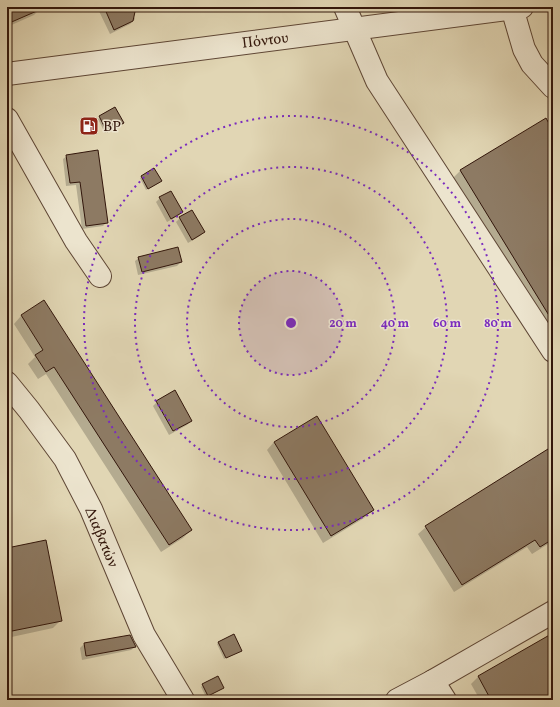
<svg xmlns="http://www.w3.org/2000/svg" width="560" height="707" font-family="Vollkorn,serif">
<rect width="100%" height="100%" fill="#e1d6b4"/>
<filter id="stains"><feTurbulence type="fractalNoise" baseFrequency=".005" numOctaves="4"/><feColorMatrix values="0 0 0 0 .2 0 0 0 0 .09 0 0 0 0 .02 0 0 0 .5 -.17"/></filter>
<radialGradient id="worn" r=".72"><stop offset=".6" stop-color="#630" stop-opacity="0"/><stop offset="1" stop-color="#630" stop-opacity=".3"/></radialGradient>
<g fill="#0003">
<path d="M7,7h32l1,2 -6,6 -27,12z"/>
<path d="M97,7h49l-14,6 3,6 -5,5 -20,10z"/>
<path d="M204,7h9l-8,3z"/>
<path d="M115,109l6,15 -16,9 -7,-14z"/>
<path d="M553,132v188l-10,6 -90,-148 8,-8z"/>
<path d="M67,156l40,66 -4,4 -21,3 -6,-44 -10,1 -3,-27z"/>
<path d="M142,177l17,6 -13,7 -6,-12z"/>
<path d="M170,192l12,20 -4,4 -11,6 -11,-20 4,-4z"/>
<path d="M180,218l24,14 -4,4 -12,7 -12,-21z"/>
<path d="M139,258l42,4 -4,4 -39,9 -3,-14z"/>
<path d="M43,302l148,228 -8,8 -22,14 -115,-178 -8,5 -10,-15 7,-7 -21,-33 7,-8z"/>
<path d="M157,402l34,19 -4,4 -18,10 -16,-29z"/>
<path d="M274,442l98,68 -8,8 -41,25 -56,-93z"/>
<path d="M553,459v82l-21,13 -5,-7 -73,45 -36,-58 8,-7z"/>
<path d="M7,549l54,71 -8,8 -46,10z"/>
<path d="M553,634v63l-5,3h-68l-9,-16 7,-7z"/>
<path d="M218,643l21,9 -15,7 -7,-15z"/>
<path d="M84,644l51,3 -4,3 -49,10 -2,-12z"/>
<path d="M203,685l20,3 -17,9 -5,-10z"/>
</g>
<g fill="#8d7a63" stroke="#32160b">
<path d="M7,7h39l-39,17z"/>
<path d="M104,7h32l-3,14 -19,9z"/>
<path d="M115,107l9,16 -17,9 -8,-16z"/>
<path d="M546,118l7,13v191l-93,-152z"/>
<path d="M98,150l10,73 -22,3 -6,-44 -10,1 -4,-28z"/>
<path d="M154,168l8,13 -14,8 -7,-13z"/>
<path d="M171,191l12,21 -12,7 -12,-22z"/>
<path d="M192,210l13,22 -13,8 -13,-23z"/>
<path d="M178,247l4,15 -40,10 -4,-15z"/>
<path d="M44,300l148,230 -23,15 -115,-178 -8,5 -11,-17 8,-5 -22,-35z"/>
<path d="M175,390l17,31 -19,10 -17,-30z"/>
<path d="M317,416l57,94 -43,26 -57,-94z"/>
<path d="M548,449l5,8v82l-13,8 -5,-7 -73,45 -37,-59z"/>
<path d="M46,540l16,81 -55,11v-84z"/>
<path d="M553,633v61l-10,6h-52l-13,-24z"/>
<path d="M234,634l8,17 -16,7 -8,-16z"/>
<path d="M130,635l6,12 -50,9 -2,-13z"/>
<path d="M218,676l6,12 -16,8 -6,-12z"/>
</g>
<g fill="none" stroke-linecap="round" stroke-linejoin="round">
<defs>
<g id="minor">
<path d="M345,7l32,74 176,270"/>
<path d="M512,8l12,41 8,15 21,23"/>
<path d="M7,74l515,-67"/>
<path d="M7,119l69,122 24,35"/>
<path d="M7,383l22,27 36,49 26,50 53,126 39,65"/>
<path d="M433,681l12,19"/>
<path d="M397,700l36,-19 120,-69"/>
</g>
</defs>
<use href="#minor" stroke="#5e4635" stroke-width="24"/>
<use href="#minor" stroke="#ece4ce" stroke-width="22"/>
</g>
<circle cx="291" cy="323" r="52" fill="#7b2cbf" fill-opacity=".12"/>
<g fill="none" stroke="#7b2cbf" stroke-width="2" stroke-dasharray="2 4">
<circle cx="291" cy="323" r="52"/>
<circle cx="291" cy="323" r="104"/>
<circle cx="291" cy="323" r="156"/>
<circle cx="291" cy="323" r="207"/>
</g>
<defs>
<symbol id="fuel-square" viewBox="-11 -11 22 22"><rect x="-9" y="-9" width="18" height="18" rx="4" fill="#8f2418" stroke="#ece4ce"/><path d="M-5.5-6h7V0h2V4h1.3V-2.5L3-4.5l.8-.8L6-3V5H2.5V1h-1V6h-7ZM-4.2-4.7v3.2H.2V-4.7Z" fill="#fff"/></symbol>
</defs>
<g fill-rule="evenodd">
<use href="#fuel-square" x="78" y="115" width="22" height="22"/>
</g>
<g text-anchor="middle" stroke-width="3" stroke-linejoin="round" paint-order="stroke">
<g font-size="15" fill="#32160b" stroke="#ece4ce">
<text transform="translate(265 40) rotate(-7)" y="5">Πόντου</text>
<text transform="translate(102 537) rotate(67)" y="5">Διαβατών</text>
</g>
<g font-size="15" fill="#32160b" stroke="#ece4ce" text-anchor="start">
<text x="103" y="131">BP</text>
</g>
</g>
<circle cx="291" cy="323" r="6" fill="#7b2cbf" stroke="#ece4ce" stroke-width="2"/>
<g font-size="12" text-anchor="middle" font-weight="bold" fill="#7b2cbf" stroke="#ece4ce" stroke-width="3" stroke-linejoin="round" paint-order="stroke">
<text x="343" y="327">20 m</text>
<text x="395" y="327">40 m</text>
<text x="447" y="327">60 m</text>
<text x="498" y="327">80 m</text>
</g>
<rect width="560" height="707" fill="none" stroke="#e1d6b4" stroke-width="24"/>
<rect x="8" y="8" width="544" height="691" fill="none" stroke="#32160b" stroke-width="2"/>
<rect x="12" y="12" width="536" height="683" fill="none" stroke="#32160b"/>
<rect width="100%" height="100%" filter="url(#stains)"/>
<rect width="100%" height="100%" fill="url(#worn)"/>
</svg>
